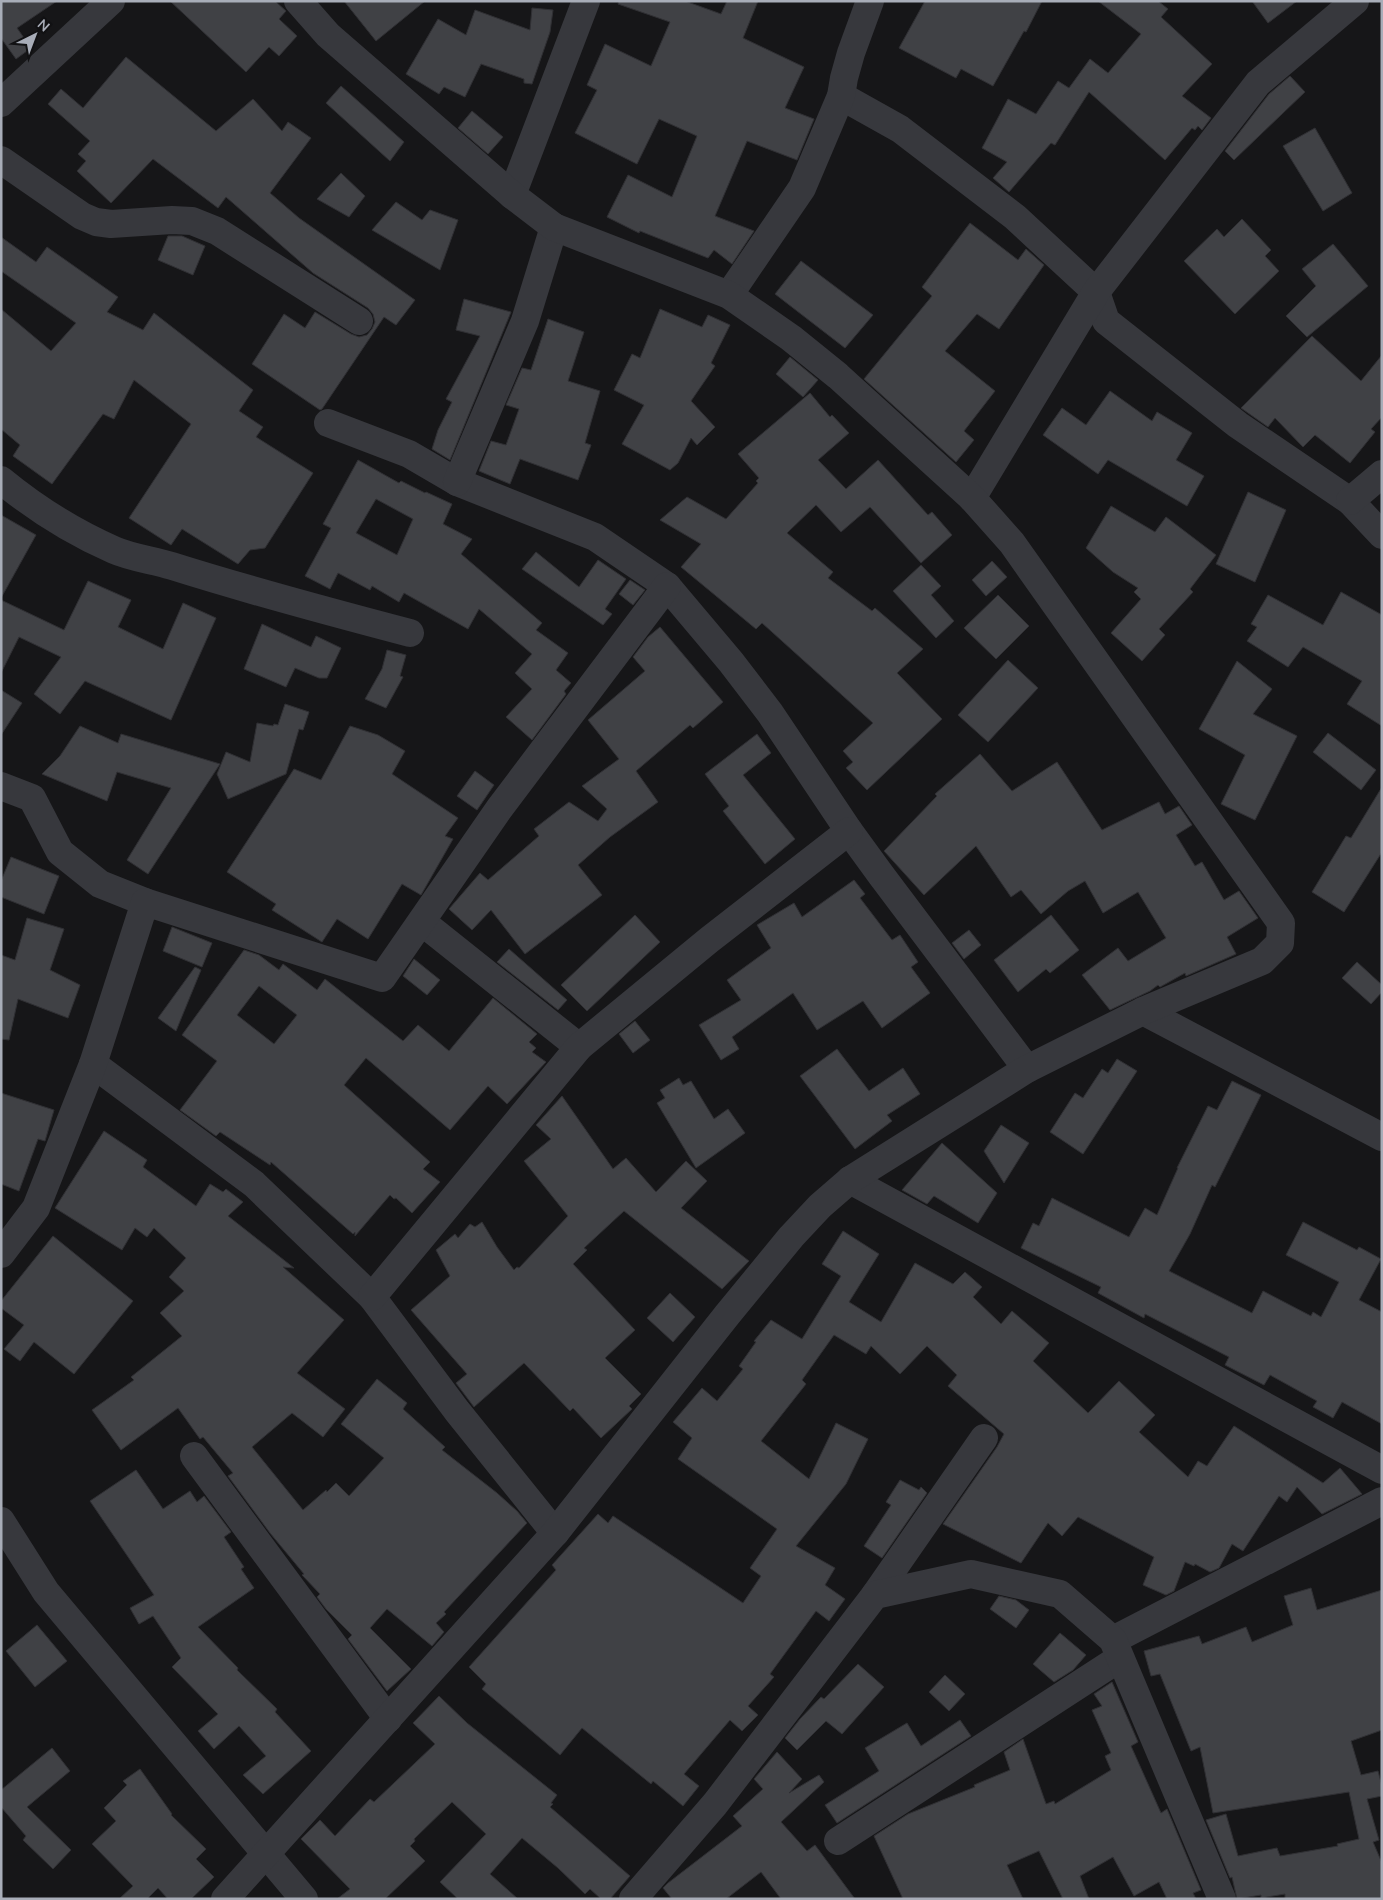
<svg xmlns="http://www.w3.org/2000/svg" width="1383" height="1900" font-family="'Nunito Sans',sans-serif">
<rect width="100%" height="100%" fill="#161618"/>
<g fill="#404145" stroke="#303034" fill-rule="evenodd">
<path d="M1,1h56l-40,27 14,20 -15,11 -15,-21z"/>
<path d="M170,1h105l11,10 -7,8 18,17 -18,20 -10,-9 -23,25z"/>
<path d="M344,1h81l-49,40z"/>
<path d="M619,1h66l36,13 6,-13h31l-15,37 61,29 -19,41 29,11 -17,41 -50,-19 -32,75 39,15 -22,33 -18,-14 -6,8 -68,-27 -1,2 -32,-16 21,-42 44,22 25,-61 -38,-17 -22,45 -62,-31 22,-43 -10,-5 18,-41 46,22 19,-44 -52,-18z"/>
<path d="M925,1h117l-16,31 -2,-1 -31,55 -32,-17 -5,9 -57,-30z"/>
<path d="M1098,1h60l10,8 -7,8 51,47 -30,32 29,22 -9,12 -4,-4 -3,4 -3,-2 -27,32 -76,-68 -34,53 -4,-2 -42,49 -16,-14 14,-16 -25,-14 26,-49 28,15 22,-33 11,7 21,-29 18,14 33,-39z"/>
<path d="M1252,1h45l-29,22z"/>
<path d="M532,8l21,2 -3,22 -18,52 -8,-1v-4l-43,-15 -16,33 -21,-10 -5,7 -33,-20 32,-55 28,16 9,-25 55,20z"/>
<path d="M126,57l90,74 37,-32 29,32 6,-9 23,16 -41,55 29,25 116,82 -19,25 -12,-8 -62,92 -2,1 -68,-46 32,-50 21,14 10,-16 36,22 8,3 8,-2 5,-6 3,-7 -2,-8 -5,-6 -55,-35 -87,-76 -8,11 -65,-49 -42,44 -34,-32 9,-10 -8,-7 12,-13 -42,-37 13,-15 22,19z"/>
<path d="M1290,76l15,16 -71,68 -9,-9 44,-57z"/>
<path d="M341,86l63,56 -14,19 -64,-58z"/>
<path d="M472,111l31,26 -15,17 -30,-26z"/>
<path d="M1315,128l37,65 -29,18 -40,-65z"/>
<path d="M341,173l24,23 -16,21 -32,-18z"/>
<path d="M396,202l26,18 8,-10 28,10 -18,50 -68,-40z"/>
<path d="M1242,219l29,31 -6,6 14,15 -44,43 -51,-53 33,-32 7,8z"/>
<path d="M970,223l48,37 8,-11 18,16 -45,64 -22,-15 -32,37 50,40 -31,40 10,9 -18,22 -92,-83 68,-83 -10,-9z"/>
<path d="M168,236h14l23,10 -12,29 -35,-15z"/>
<path d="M1,237l35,25 11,-15 71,50 -11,15 36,18 11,-17 99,77 -14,21 24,16 -7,10 57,36 -48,75 -15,2 -12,14 -56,-35 -11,16 -42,-27 62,-94 -57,-44 -20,39 -11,-5 -51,70 -39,-28 7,-11 -19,-16v-120l50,42 25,-28 -75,-52z"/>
<path d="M1333,244l35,42 -61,51 -21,-21 30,-30 -14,-17z"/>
<path d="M801,261l72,54 -28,33 -70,-54z"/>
<path d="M464,299l47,13 -61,148 -18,-11 6,-19 14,-28 -6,-3 34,-63 -24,-6z"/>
<path d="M660,309l42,18 6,-12 22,10 -19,38 4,3 -24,35 24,26 -18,18 -6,-7 -13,25 -8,7 -48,-26 22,-39 -30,-15 18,-36 8,4z"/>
<path d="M548,319l36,13 -16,49 32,10 -15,52 6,2 -13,35 -58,-21 -10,25 -31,-13 12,-30 15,4 13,-36 -13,-4 16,-37 9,2z"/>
<path d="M1312,336l49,45 21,-26v62l-11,12 4,3 -25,31 -35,-28 -12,12 -28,-29 -7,9 -27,-19z"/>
<path d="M790,357l28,23 -15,17 -27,-23z"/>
<path d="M1110,391l42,30 5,-9 35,21 -16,27 28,16 -17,30 -79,-46 -10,14 -55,-39 19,-27 24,17z"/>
<path d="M810,393l20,24 2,-2 17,18 -31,27 28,29 32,-29 50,55 4,-3 20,23 -31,28 -51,-56 -29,25 -25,-27 -29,28 46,39 -5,6 44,33 3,-3 48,41 -26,24 45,46 -75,71 -21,-22 7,-6 -10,-11 30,-28 -111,-100 -6,6 -75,-62 20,-23 -41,-24 27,-23 39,22 32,-36 -2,-2 3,-3 -21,-24z"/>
<path d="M358,460l41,23 2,-2 24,12 1,-1 26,12 -9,20 29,15 -11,15 81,69 -6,7 32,23 -12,17 15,13 -7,8 2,3 -34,46 -26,-23 26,-28 -17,-16 17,-19 -53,-45 -11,20 -64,-36 -5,9 -27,-16 -2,4 -32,-17 -8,16 -25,-13 26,-48 -8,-4zM376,499l37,20 -16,36 -41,-22z"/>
<path d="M1248,492l38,18 -31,72 -39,-18z"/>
<path d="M1111,506l44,26 11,-15 50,38 -26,34 3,3 -34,37 6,6 -23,26 -31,-28 30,-34 -7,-7 4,-4 -25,-16 -27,-24z"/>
<path d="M1,515l35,20 -35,63z"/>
<path d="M536,552l43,35 19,-27 28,19 -21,30 7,5 -9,11 -81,-56z"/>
<path d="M992,561l15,16 -21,19 -14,-16z"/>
<path d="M921,565l20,21 -10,9 23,26 -18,17 -43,-47z"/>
<path d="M630,580l15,10 -12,15 -14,-11z"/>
<path d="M88,581l43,19 -13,27 45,22 20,-46 33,15 -45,102 -86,-39 -25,33 -26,-20 27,-37 -42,-20 -18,36v-73l63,30z"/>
<path d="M1341,592l41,23v111l-35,-22 15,-23 -59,-34 -15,20 -41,-26 10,-14 -6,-3 17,-29 55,30z"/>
<path d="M998,595l31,31 -33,33 -32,-31z"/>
<path d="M262,624l49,23 5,-11 25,12 -14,30h-8l-24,-10 -9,19 -42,-18z"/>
<path d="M660,627l63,75 -30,26 -3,-3 -54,46 22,31 -48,35 -32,28 24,30 -77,59 -34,-44 -19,20 -23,-21 31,-36 8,7 51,-44 -5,-7 35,-27 29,19 9,-12 -25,-23 37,-27 -31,-39 57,-49 -12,-14 15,-20z"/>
<path d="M387,650l19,5 -6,21 3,1 -17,31 -21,-9 17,-30z"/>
<path d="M1008,660l30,28 -50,54 -30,-27z"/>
<path d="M1237,661l35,28 -19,25 44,22 -42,84 -34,-16 24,-49 -46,-26z"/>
<path d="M1,690l21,13 -21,32z"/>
<path d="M285,704l24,8 -6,18 -4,-1 -13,45 -58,25 -11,-25 9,-22 24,10 7,-39 16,3 1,-2 4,1z"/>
<path d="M80,726l38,17 3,-9 99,30 -72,110 -21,-14 44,-72 -54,-16 -10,29 -65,-27 18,-18z"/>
<path d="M350,726l28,9 27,16 -13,23 66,44 -13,18 8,3 -32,56 -19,-11 -34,55 -31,-20 -15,23 -50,-32 4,-6 -49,-32 67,-103 27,11z"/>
<path d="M1328,733l48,37 -15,20 -48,-38z"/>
<path d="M757,734l14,19 -28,22 52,64 -30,25 -42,-53 6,-5 -24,-32z"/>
<path d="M980,754l32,37 45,-29 45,68 57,-28 6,12 14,-8 13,19 -16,10 19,31 7,-4 22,38 15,-9 19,27 -31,19 9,17 -50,22 -1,-3 -25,14 -2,-2 -8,6 -40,19 -28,-35 36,-27 10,13 38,-23 -28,-46 -35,21 -18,-32 -17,10 -27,23 -20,-24 -10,7 -35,-51 -52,49 -40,-44 53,-55 -2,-2z"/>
<path d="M475,771l19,14 -17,25 -20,-14z"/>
<path d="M1382,787v65l-38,60 -32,-20 34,-56 5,2z"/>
<path d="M11,857l48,19 -15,38 -43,-17v-16z"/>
<path d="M854,880l11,14 -5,4 32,42 8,-5 18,27 -7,5 19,26 -48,35 -19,-27 -46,29 -24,-37 -61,44 7,12 -18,11 -22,-35 42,-25 -14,-20 44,-32 -14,-23 37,-22 8,14z"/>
<path d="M635,915l25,27 -73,69 -26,-26z"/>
<path d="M1051,915l28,35 -29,23 -4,-4 -28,23 -24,-32z"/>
<path d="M27,918l37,11 -14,41 30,15 -12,33 -50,-19 -9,41 -8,-1v-84l14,5z"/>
<path d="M172,927l40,16 -10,24 -39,-16z"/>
<path d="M969,930l12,15 -17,14 -12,-16z"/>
<path d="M509,949l58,51 -9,10 -61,-48z"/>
<path d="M244,950l15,5 20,15 4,-6 34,26 8,-11 78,62 15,-16 31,26 44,-53 44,36 -8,8 7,6 -4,4 14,10 -39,42 -19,-18 -38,44 -84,-72 -22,27 86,77 -7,7 17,13 -28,31 -16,-15 -2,1 -4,-4 -35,41v-4l-2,2 -82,-72 -1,3 -50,-33 -4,4 -36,-26 37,-49 -35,-26zM259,986l38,29 -23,29 -37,-29z"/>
<path d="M414,959l26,21 -13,15 -24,-19z"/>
<path d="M1357,962l25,23v7l-11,12 -29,-26z"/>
<path d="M195,967l6,3 -25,61 -18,-13z"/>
<path d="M635,1021l15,19 -17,13 -14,-19z"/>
<path d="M837,1049l32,42 34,-23 17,26 -33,21 5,6 -37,28 -55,-73z"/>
<path d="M1117,1059l20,12 -54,83 -33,-22 25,-39 8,5 19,-29 6,4z"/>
<path d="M679,1078l4,7 8,-4 23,38 14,-10 17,24 -49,35 -39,-65 8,-5 -5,-8z"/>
<path d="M1232,1081l29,14 -46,92 -3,-2 -22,49 -21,37 83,42 11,-22 48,25 2,-4 8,5 18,-35 -53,-27 17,-33 54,28 2,-3 22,12 -22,41 23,12v112l-40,-22 -9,16 -20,-11 4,-6 -47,-26 -6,10 -39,-20 4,-8 -84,-43 -1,4 -46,-25 3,-6 -80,-39 12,-25 6,3 13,-28 77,39 16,-29 12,7 21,-47h-1l31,-62 9,4z"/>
<path d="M1,1093l53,17 -9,31 -7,-2 -19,52 -18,-7z"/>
<path d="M562,1096l51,73 13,-11 30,34 30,-31 21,20 -26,27 68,53 -27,28 -98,-78 -40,37 3,2 -14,14 62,66 -30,28 36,36 -12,12 3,3 -31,29 -28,-30 -3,3 -46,-48 -50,44 -18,-24 11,-9 -56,-64 39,-34 -14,-26 19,-16 3,4 12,-14 5,3 7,-5 15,25 17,23 3,-3 2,1 49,-52 -44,-55 27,-22 -15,-14z"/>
<path d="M1001,1125l28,18 -25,40 -20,-32z"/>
<path d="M104,1131l43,29 -4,7 53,39 14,-22 13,8 3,-3 17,13 -15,14 66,52 -11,-1 61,53 -47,53 48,36 -22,28 -31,-24 -40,34 51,63 23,-20 1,2 9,-9 13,13 35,-38 -43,-34 36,-45 30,24 -4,6 42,38 -3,3 55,43 20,18 10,12 -83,89 2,2 -10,9 8,9 -12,14 -45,-37 -17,19 41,41 -24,22 -39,-52 4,-4 -26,-26 -9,-12 3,-3 -18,-19 2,-1 -34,-41 -42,-57 5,-3 -30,-36 -3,2 -22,-31 -57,42 -29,-40 42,-30 -3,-3 51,-41 -22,-23 24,-22 -15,-14 17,-19 -32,-30 -7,9 -12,-9 -13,22 -67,-42z"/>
<path d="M942,1143l55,50 -19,30 -44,-27 -7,8 -25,-14z"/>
<path d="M843,1231l36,23 -30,48 32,20 34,-59 38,21 12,-12 17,15 -9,10 28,27 11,-13 37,32 -16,18 55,52 31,-32 36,34 -16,17 49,45 10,-16 9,5 27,-40 89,57 17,-15 22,26 -40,20 -25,-27 -10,15 -8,-6 -36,55 -11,-7 -13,24 -9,4 -15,-8 -1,2 -9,-4 -11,29 -8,4 -23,-10 11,-28 -76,-40 -16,19 -14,-13 -27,40 -78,-39 54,-77 7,-13 -56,-48 9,-11 -30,-29 -27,28 -29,-28 -5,8 -32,-19 -32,45 4,4 -45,57 48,38 27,-56 32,16 -22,45 -50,62 39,22 -10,17 20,14 -16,22 -13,-10 -46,63 4,3 -26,29 10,9 -16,16 -12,-11 -46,54 15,12 -16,20 -30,-25 -2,3 -69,-56 -22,27 -78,-66 4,-5 -17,-17 87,-97 -4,-5 46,-51 10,9 5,-7 130,87 18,-27 -11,-8 27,-39 -99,-70 14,-21 -19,-16 29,-34 15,13 26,-32 -4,-3 17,-24 -2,-1 17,-21 31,19 39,-63 -19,-12z"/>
<path d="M53,1236l80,65 -59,73 -40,-32 -14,19 -16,-12 20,-24 -23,-17v-7z"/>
<path d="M670,1293l25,24 -22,25 -26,-24z"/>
<path d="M136,1470l27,39 27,-18 7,11 7,-6 27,36 -7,5 20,30 -3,2 13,19 -56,39 40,41 -1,2 40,39 -2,3 36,39 -48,43 -20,-19 23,-19 -27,-30 -25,23 -16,-18 20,-17 -46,-47 9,-9 -28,-42 -14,8 -9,-16 24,-13 -64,-94z"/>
<path d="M900,1480l19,10 2,-3 6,6 -45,65 -18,-12 27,-41 -5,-3z"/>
<path d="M1311,1588l6,22 65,-20v140l-31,11 10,34 17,-4 4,15v10l-15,3 12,41 -6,2 9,21v36h-97v-5l-24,4v-3l-24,4 -5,-22 -2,1 -24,-58 20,-6 12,42 39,-8 3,8 58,-10 -1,-2 22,-5 -10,-47 -136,21 -13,-66 -9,4 -31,-77 -9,2 -7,-25 55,-15 3,8 44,-17 6,15 41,-17 -9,-29z"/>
<path d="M999,1596l17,4 13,10 -13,18 -26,-19z"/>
<path d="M37,1625l30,36 -32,26 -29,-36z"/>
<path d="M1060,1633l26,22 -13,15 -19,12 -21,-18z"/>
<path d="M858,1664l26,23 -42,47 -16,-13 -29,29 -12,-12 15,-19 21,-22 3,2z"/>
<path d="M945,1675l20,19 -16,17 -20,-19z"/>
<path d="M1112,1682l26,60 -7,4 30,67 6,-4 34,81 -8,3 3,6h-29l-8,-17 -25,14 -21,-39 -33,19 9,23h-26l-24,-48 -32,14 16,34h-120l-29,-63 34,-22 67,-27 -1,-2 36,-15 -6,-18 19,-13 23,65 8,-3 1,3 56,-34 -6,-14 6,-3 -19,-43 10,-4 -8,-12z"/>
<path d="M439,1696l28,27 90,72 -6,8 2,1 -3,3 80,69 -20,23h-9l-11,-10 -5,5 -27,-26 -36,-30 -32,36 28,25h-60l-18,-17 46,-48 -34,-32 -38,37 1,2 -5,5 15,15 -40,38h-48l13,-10 -49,-50 19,-19 15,16 35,-37 4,3 61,-58 -22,-21z"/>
<path d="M960,1720l11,16 -134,87 -12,-18 54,-34 -14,-23 42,-25 14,23z"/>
<path d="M52,1748l18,23 -43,36 44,43 -18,19 -30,-29 3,-4 -25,-29v-17z"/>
<path d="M777,1752l25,27 -13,14 30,-18 5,7 -43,40 26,29 8,-6 40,54h-74l-20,-27 -35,27h-54l-9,-11 5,-5 74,-57 -9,-10 30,-27 -9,-10z"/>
<path d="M140,1769l32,45 -1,1 35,34 -10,10 18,18 -23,22h-23l-10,-11 -11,11h-28l14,-13 -41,-42 24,-23 -12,-13 23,-23 -4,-4z"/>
</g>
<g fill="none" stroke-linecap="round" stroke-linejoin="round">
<g stroke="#37383d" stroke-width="28">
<path d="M841,96l59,33 115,88 81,75 10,29 132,104 112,76 32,34"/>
<path d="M1,103l110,-102"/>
<path d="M1,160l81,56 14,6 15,2 61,-4 20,1 25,10 142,90"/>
<path d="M512,195l74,-194"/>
<path d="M729,295l73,-107 39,-92 3,-18 7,-25 19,-52"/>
<path d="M328,423l81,31 48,28 138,55 72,49 64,76 39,51 79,118 32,44 146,194"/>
<path d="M1,480c34,28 72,52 113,70 18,8 39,10 58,16 79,25 158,46 238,67"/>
<path d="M457,482l68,-161 29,-94"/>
<path d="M972,498l124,-206 162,-209 97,-82"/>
<path d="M1350,501l32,-27"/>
<path d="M1,786l31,12 28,54 40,32 45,18"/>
<path d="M422,922l157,125"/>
<path d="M1143,1011l239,126"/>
<path d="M93,1064l161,120 118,113 85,114 98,122"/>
<path d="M850,1180l532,290"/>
<path d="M1,1254l35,-46 57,-144 52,-162 237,76 117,-169 168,-223"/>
<path d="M372,1297l207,-250 130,-107 140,-109"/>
<path d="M194,1456l194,263"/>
<path d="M1,1521l45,71 258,307"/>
<path d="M875,1595l109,-157"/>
<path d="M1113,1640l269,-139"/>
<path d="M838,1841l282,-183"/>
<path d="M225,1899l330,-366 172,-218 64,-78 29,-31 30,-26 177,-111 116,-58 119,-50 18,-18 1,-20 -269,-380 -40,-45 -134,-122 -47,-38 -62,-43 -175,-68 -42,-32 -184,-160 -30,-34"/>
<path d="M633,1899l82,-95 160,-209 96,-21 89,20 53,46 109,259"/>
</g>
</g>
<rect width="1383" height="1900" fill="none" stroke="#a8adb8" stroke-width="5"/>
<g transform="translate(35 35) rotate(42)" stroke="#111113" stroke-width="4" paint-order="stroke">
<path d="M0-4L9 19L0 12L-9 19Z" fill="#a8adb8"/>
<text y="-8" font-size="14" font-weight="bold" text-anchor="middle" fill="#a8adb8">N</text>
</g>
</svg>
